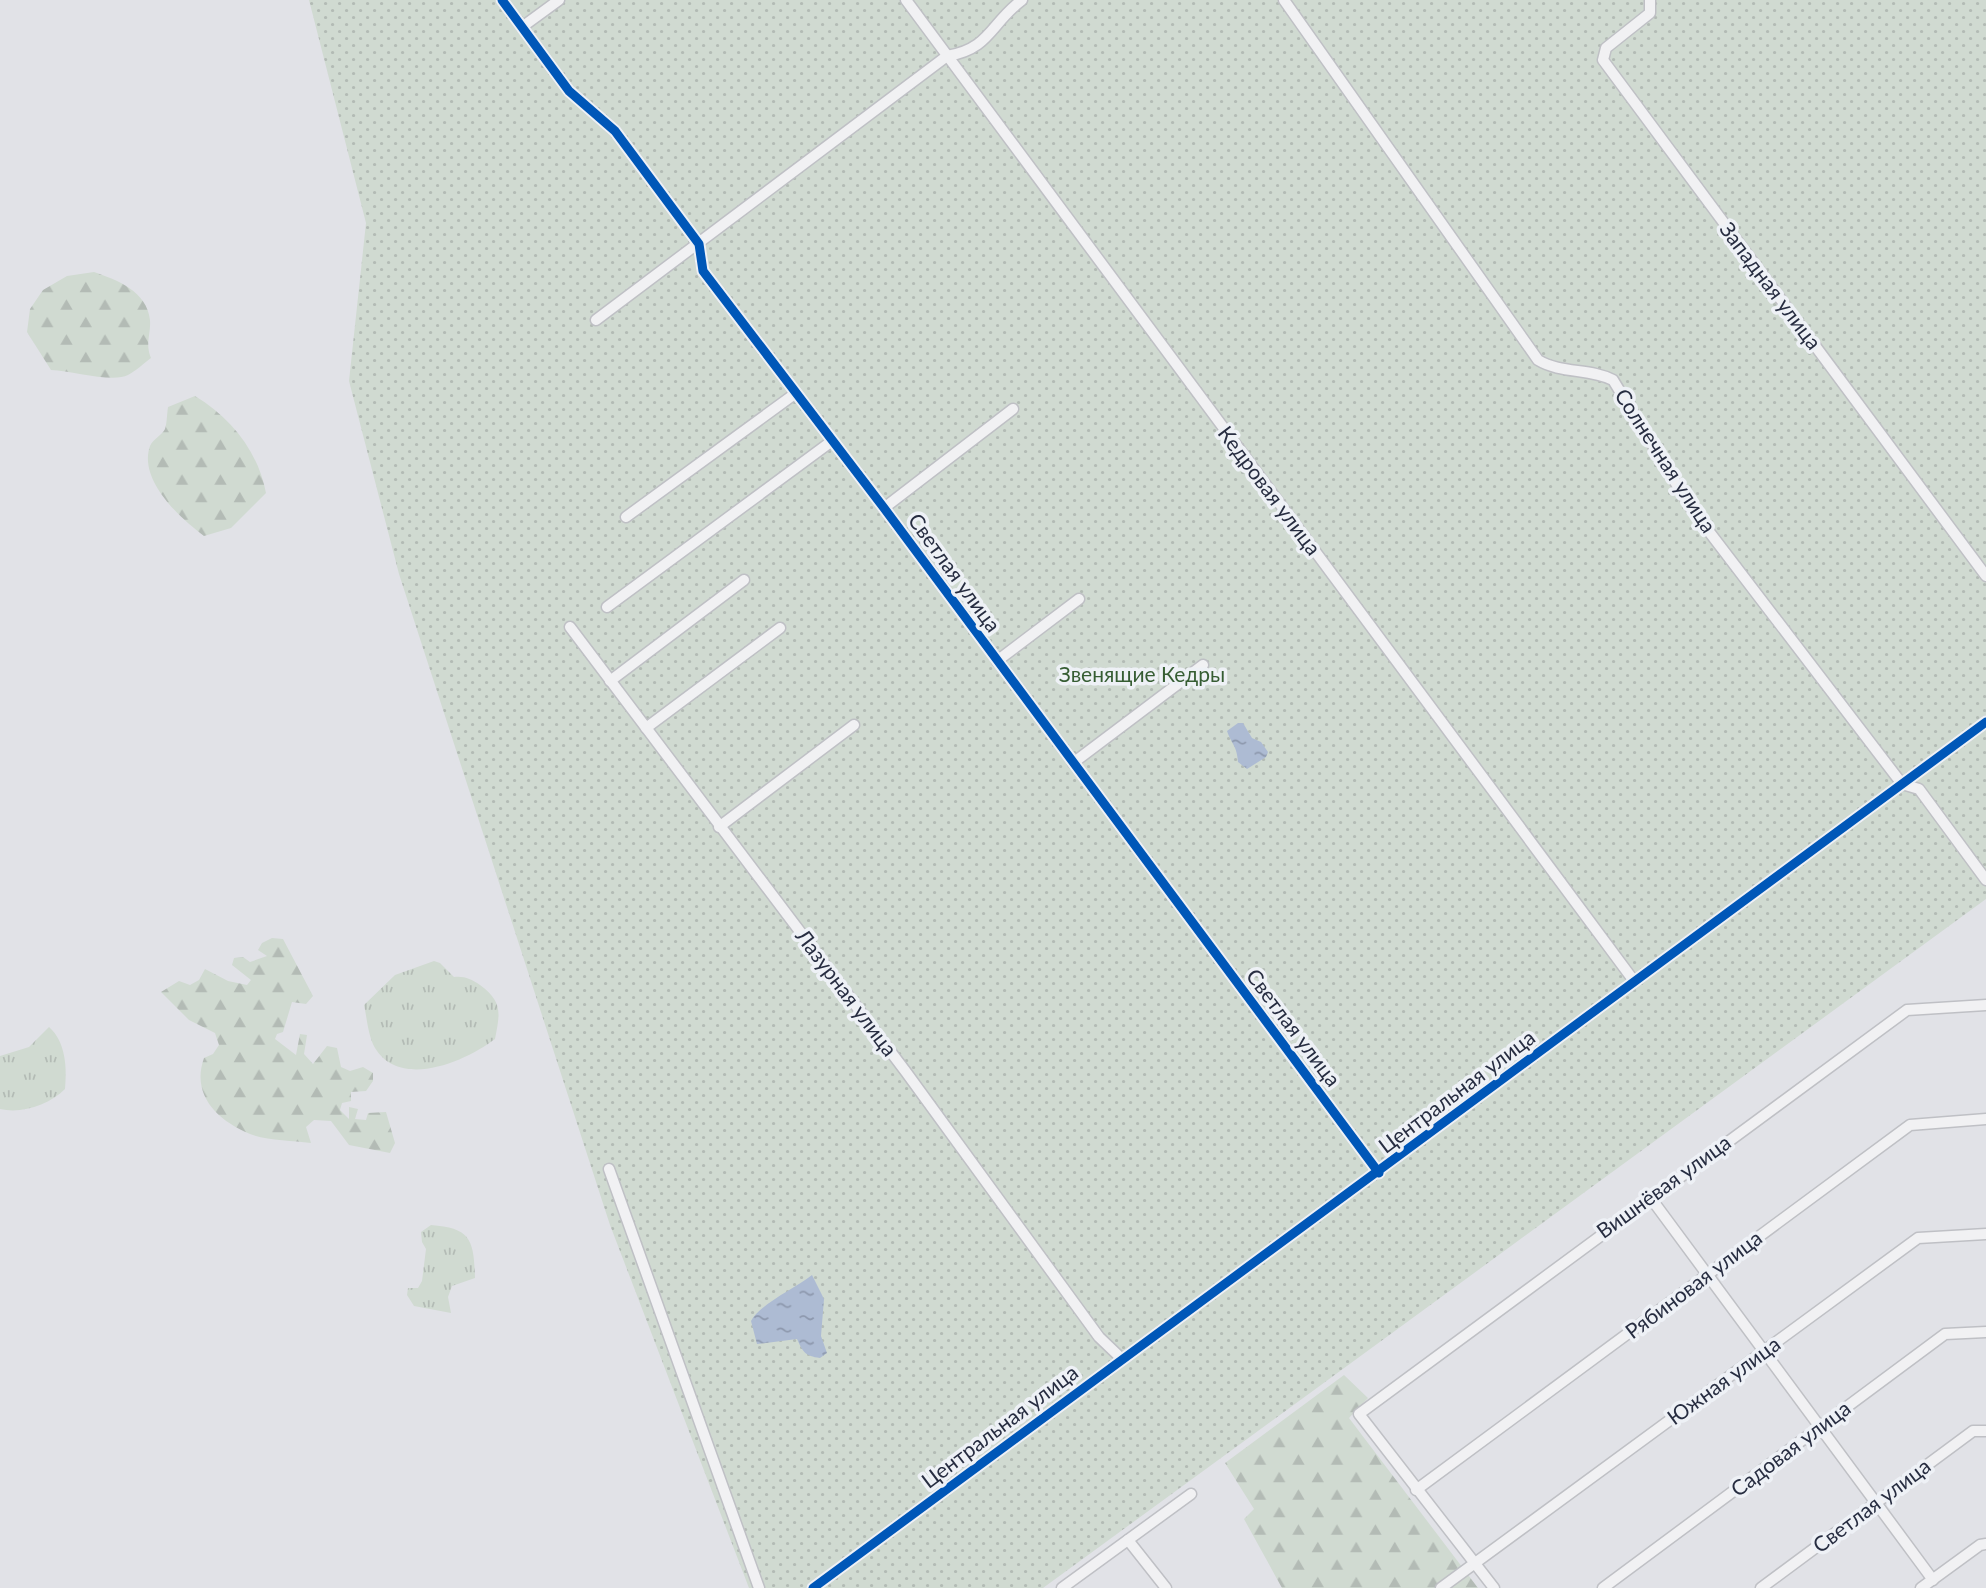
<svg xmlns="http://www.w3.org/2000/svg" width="1986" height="1588" font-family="Lato,sans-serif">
<defs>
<pattern id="grass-tufts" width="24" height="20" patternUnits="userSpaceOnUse" patternTransform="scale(1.75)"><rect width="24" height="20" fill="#d0dad1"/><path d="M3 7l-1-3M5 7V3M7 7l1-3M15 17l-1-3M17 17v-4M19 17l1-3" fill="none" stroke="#b3bbb5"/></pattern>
<pattern id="forest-firs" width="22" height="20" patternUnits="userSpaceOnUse" patternTransform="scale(1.75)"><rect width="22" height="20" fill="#d0dad1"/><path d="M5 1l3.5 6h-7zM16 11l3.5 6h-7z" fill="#b3bbb5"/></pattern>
<pattern id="garden-dots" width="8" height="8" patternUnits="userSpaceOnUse" patternTransform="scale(1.75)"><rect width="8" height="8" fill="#d0dad1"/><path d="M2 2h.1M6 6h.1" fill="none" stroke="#b3bbb5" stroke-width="1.8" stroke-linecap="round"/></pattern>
<pattern id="water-ripples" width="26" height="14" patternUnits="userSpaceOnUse" patternTransform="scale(1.75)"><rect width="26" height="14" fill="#adbbd3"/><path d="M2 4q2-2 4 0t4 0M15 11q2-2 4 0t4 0" fill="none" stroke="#8d98ad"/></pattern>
</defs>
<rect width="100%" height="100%" fill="#e1e2e7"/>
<g fill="url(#grass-tufts)">
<path d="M434,961l6,2 14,14c11,-1 17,2 26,8 23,17 20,28 15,54 -29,22 -94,51 -120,9 -7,-12 -8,-30 -11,-43l31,-30z"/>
<path d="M49,1027c17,15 18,41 16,62 -16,16 -43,25 -65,20v-53l29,-9z"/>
<path d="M431,1225c40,3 43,15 44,53l-23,8 -4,11 3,16 -37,-7 -7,-11 1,-7h10l4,-7 4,-32 -4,-7 -1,-10z"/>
</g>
<g fill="url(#forest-firs)">
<path d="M94,272c23,8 53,19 56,48 1,14 -5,23 1,38 -7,5 -15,13 -23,17 -15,8 -55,-4 -77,-5l-24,-38 3,-23 13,-19 24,-14z"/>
<path d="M195,396c36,22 63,55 71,97l-35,35 -27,8c-24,-18 -66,-56 -54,-90 3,-7 12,-11 15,-17 2,-6 2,-16 3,-22z"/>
<path d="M272,938l11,1 30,57 -7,8 -14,-2 -9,30 -6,2 -2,5 21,16 4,-21 7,1 -3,19 9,10 14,-18 10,2 4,19 9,4 13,-4 10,6v8l-7,10 -15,1v9l-9,2 -2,7 9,9v-12l9,2 -3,10 11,1 2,-7 18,-1 9,31 -5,10 -41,-8 -18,-24 -17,-1 -8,7 5,16c-20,-3 -43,-2 -61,-9 -34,-14 -59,-40 -46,-76l9,-4 6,-9 -4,-12 -26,-13 -28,-28 18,-11 11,4 9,-5 6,-11 23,12 19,4 4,-5 -19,-15 2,-7 9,-1 7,5 17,-6 -9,-6 4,-7z"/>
<path d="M1344,1375l24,23 -19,20 129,170h-196l-38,-69 10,-10 -29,-46z"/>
</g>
<path fill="url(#garden-dots)" d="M309,0h1677v899l-943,689h-294l-139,-363 -211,-651 -50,-193 17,-158z"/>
<g fill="url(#water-ripples)">
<path d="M1238,723h5l9,15 9,4 7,10 -2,5 -19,12 -9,-7c-1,-16 -6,-17 -11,-31z"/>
<path d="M812,1275l12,24 -3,37 6,17 -7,5c-15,-2 -17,-6 -23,-19l-40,5 -6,-23c9,-17 43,-32 61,-46z"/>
</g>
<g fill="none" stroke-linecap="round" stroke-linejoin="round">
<defs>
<g id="minor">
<path d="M502,0l67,91 46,40 84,113 4,27 181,237 495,665"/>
<path d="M906,0l728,981"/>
<path d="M1284,0l254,360c23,14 52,8 75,20l78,128 211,276 17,5 67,91"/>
<path d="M1650,0v13l-44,35 -3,12 383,516"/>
<path d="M522,27l37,-27"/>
<path d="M596,320l351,-264c43,-7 43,-32 75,-56"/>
<path d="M884,508l129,-99"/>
<path d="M626,517l170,-124"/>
<path d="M607,607l225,-166"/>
<path d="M570,627l336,445 193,265 23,22"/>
<path d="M997,661l82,-62"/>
<path d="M610,681l134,-101"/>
<path d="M646,728l134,-100"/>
<path d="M1073,763l130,-98"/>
<path d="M719,827l135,-102"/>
<path d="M609,1169l150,419"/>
<path d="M1650,1197l283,383"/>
<path d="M1416,1490l494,-365 76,-6"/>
<path d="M1128,1540l38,48"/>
<path d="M813,1588l1173,-866"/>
<path d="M1062,1588l129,-94"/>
<path d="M1441,1588l477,-350 68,-4"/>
<path d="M1494,1588l-135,-174 548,-404 79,-5"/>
<path d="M1603,1588l342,-254 41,-2"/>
<path d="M1761,1588l212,-157h13"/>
<path d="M1921,1588l59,-43 6,-1"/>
</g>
</defs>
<use href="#minor" stroke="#bfc0c5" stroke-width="13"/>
<use href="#minor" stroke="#f1f1f3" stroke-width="10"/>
<defs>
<g id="cycleway">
<path d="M502,0l67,91 46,40 84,113 4,27 181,237 495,665"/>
<path d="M813,1588l1173,-866"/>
</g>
</defs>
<use href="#cycleway" stroke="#eef1f6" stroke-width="13"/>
<use href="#cycleway" stroke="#0057b8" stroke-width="9"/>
</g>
<g text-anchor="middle" stroke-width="7" stroke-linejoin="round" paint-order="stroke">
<g font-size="21" fill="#272d41" stroke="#eef1f6">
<text transform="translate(1770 286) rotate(53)" y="7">Западная улица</text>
<text transform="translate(1665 461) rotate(57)" y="7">Солнечная улица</text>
<text transform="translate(1269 491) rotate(53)" y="7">Кедровая улица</text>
<text transform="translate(954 573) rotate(54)" y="7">Светлая улица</text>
<text transform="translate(846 993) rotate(53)" y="7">Лазурная улица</text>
<text transform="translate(1293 1028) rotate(53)" y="7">Светлая улица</text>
<text transform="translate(1457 1092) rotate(-37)" y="7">Центральная улица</text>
<text transform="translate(1664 1187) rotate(-36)" y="7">Вишнёвая улица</text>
<text transform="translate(1694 1285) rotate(-37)" y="7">Рябиновая улица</text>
<text transform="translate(1724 1381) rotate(-36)" y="7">Южная улица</text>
<text transform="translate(1000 1427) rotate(-37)" y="7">Центральная улица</text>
<text transform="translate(1791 1449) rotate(-37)" y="7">Садовая улица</text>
<text transform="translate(1872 1506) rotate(-37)" y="7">Светлая улица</text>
</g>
<g font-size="21" fill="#365d33" stroke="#eef1f6">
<text x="1142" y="682">Звенящие Кедры</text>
</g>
</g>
</svg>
